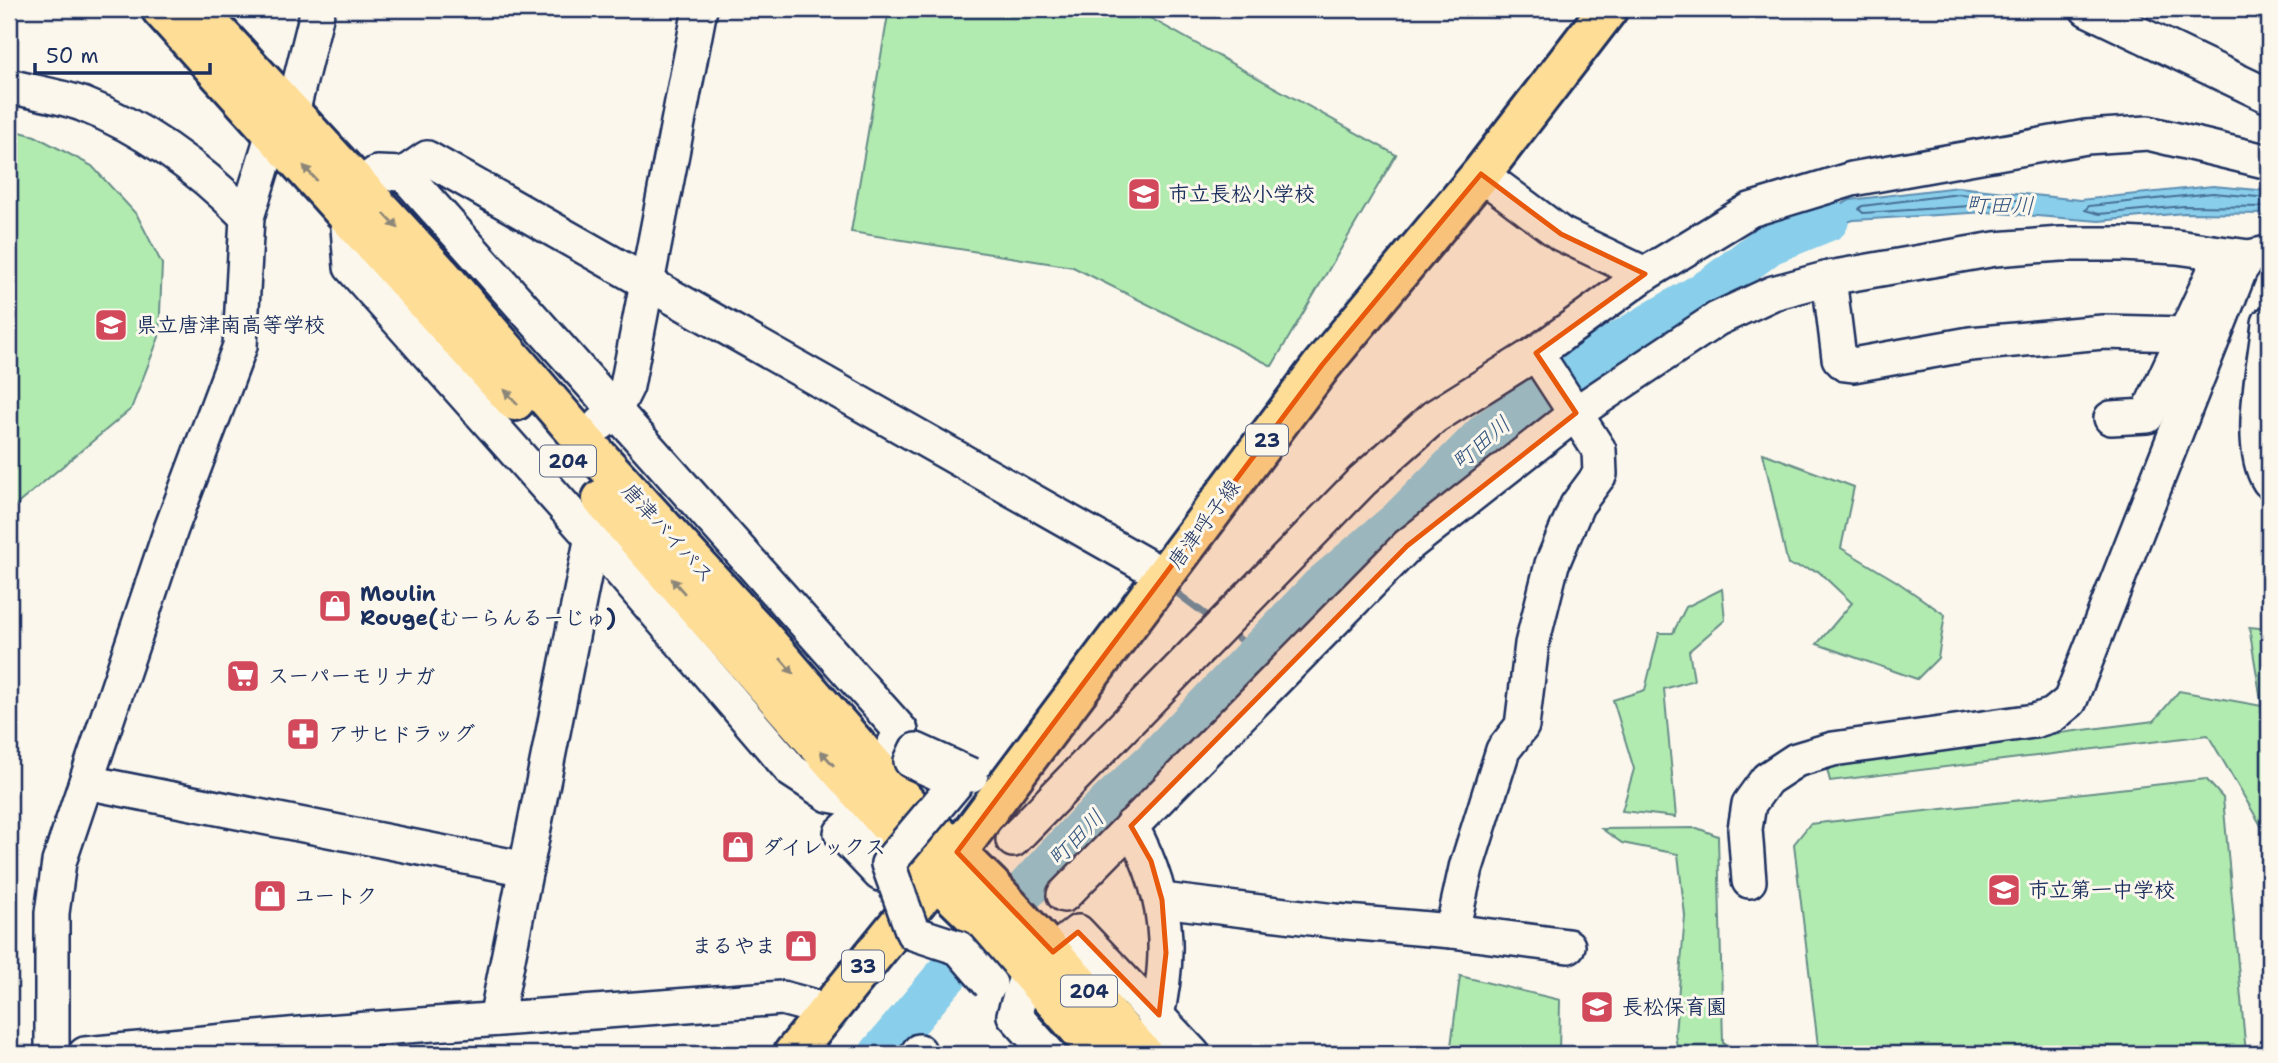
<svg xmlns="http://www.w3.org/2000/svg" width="2278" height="1063" font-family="'Shantell Sans','Klee One',sans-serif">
<rect width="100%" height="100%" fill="#fbf7ec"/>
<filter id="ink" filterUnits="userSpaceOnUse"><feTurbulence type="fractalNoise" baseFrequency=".0143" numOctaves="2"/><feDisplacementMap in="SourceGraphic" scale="14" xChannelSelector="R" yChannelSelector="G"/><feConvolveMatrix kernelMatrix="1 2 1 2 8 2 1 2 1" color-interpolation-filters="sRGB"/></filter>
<g filter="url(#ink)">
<g fill="#b2ebb0" stroke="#668d87" stroke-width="2">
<path d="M889,9h245l262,146 -124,211 -199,-99 -222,-35z"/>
<path d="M9,129l26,7 57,30 45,49 25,49 -3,73 -28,72 -122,102z"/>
<path d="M1763,453l91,34 -13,61 55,33 49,34 -7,43 -21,21 -100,-35 35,-41 -34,-32 -30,-6z"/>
<path d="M1722,589l3,31 -36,31 5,29 -30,9 12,128 -54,-6 12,-42 -21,-69 32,-10 14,-57h14l13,-26z"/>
<path d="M2249,627l20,2v210l-61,-104 -378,46 -3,-12 14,-8 313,-40 25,-30 83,15z"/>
<path d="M2206,779l17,19 23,256h-427l-25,-210 16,-20z"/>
<path d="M1697,828l21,8 5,207 25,11h-70l-3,-20 10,-118 -7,-62 -56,-11 -20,-14z"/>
<path d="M1460,976l100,24 -1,54h-109z"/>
</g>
<path fill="#89ceea" stroke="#5d8eb2" stroke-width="2" d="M2213,186l56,5v23l-85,-1 -85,8 -112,-9 -133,8 -86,23 82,-43 108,-13 122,13z"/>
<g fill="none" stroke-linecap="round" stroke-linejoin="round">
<g stroke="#476f96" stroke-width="2">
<path d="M1959,194l65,7 2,4 -3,3 -37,-3 -123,8 -4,-4 3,-3z"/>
<path d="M2269,198l-56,-5 -124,13 -4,4 14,4 85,-8 85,1"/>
</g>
<g stroke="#5d8eb2" stroke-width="7">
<path d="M1177,593l36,27"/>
<path d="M1230,632l28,21"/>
<path d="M263,1053l29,1"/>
</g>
<path stroke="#89ceea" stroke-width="42" d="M880,1054l62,-74 143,-154 69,-65 167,-174 78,-66 88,-89 116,-80 110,-65 56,-43 59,-24"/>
<defs>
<g id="minor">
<path d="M2087,9l182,87"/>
<path d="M9,86c24,6 50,10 73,18 62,24 119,66 165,113"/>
<path d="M404,174l497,557 -21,42"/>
<path d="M1481,174l80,60 84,40 105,-64 102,-31 234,-42 62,-4 121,29"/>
<path d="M359,186l18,-13 27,1 23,-16 738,418"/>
<path d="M347,214l4,53 240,270 201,234 37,24 38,7"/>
<path d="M1829,278l10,80 6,6 8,1 117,-21 133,-12 83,2"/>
<path d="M2269,323c-4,41 -23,123 0,158"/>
<path d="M2111,418l36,-2 75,-162"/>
<path d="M600,424l14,-12 13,-26 73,-377"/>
<path d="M86,782l440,87"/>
<path d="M1131,826c44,79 41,144 16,228"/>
<path d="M1013,840l349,-359 72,-64 102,-64 109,-79"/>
<path d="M880,874l-39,-41 10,-9 37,40"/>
<path d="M1749,881l-4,-52 4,-25 18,-25 29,-19 37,-11 201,-28 19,-6 17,-14 170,-431 9,-13 18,-4"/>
<path d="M1064,895l343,-349 169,-133 141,-94 56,-26 56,-15 166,-29 66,-5h61l55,3 72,10"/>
<path d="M1162,900l173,21 117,10 14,-63 37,-118 19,-24 10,-82 20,-80 25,-59 23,-31 -1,-24 -63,-97"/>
<path d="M1452,931l116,15"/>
<path d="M1053,952l25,-20 115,122"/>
<path d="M1028,971l-14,44 35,39"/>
<path d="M496,1019l99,-498"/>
<path d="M52,1054v-141l7,-51 112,-333 69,-183 7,-129 26,-84 19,-20 26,-104"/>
<path d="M85,1054l215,-20 482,-36 45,12"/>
<path d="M917,1054l2,-3"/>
</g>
<path id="major" d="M793,1054l164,-202 365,-487 159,-191 127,-165"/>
<g id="highway">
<path d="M161,9l354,392"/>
<path d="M196,9l244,265 143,166 174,191 151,174 82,80 153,169"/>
<path d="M602,499l333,379 76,74 90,102"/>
</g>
</defs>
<use href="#minor" stroke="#1b2f5e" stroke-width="38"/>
<use href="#major" stroke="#1b2f5e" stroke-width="44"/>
<use href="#highway" stroke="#1b2f5e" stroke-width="44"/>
<use href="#minor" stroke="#fbf7ec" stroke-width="33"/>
<use href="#major" stroke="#fedd96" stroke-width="38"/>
<use href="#highway" stroke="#fedd96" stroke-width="38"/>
<defs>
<path id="minor-bridge" d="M971,775l-55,-25 -5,11 46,21 -69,82 25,69 46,15 31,36"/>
</defs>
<use href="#minor-bridge" stroke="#1b2f5e" stroke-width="38" stroke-linecap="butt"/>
<use href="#minor-bridge" stroke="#fbf7ec" stroke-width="33"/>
</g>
<defs><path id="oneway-solid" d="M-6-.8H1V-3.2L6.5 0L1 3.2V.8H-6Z" transform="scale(1.75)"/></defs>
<g fill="#8c867a">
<use href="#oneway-solid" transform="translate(310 173) rotate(-132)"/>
<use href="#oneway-solid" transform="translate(391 221) rotate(47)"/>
<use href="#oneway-solid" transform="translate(511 397) rotate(-132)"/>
<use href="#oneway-solid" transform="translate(678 586) rotate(-131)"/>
<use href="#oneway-solid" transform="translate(787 666) rotate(49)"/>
<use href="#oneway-solid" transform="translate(827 758) rotate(-132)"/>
</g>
</g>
<path fill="#e8590c" fill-opacity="0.2" stroke="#e8590c" stroke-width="5" stroke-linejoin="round" d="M1481,174l80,60 84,40 -109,79 40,60 -169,133 -276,280 20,35 11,39 4,53 -7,62 -81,-83 -25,20 -96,-100 365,-487z"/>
<defs>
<symbol id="school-square" viewBox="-11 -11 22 22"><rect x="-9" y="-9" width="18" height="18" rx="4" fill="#d1495b" stroke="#fbf7ec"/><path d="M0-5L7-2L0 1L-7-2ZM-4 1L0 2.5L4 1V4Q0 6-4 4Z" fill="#fff"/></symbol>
<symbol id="shop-square" viewBox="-11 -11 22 22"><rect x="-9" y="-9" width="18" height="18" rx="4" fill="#d1495b" stroke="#fbf7ec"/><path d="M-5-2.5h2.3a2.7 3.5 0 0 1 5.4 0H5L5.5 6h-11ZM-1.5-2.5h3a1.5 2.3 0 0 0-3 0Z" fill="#fff"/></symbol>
<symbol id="supermarket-square" viewBox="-11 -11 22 22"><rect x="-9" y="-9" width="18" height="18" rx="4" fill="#d1495b" stroke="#fbf7ec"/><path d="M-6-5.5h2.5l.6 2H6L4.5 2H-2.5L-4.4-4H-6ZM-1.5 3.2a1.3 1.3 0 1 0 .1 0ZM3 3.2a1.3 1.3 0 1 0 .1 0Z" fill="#fff"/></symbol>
<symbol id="pharmacy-square" viewBox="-11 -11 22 22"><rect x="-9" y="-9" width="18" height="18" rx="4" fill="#d1495b" stroke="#fbf7ec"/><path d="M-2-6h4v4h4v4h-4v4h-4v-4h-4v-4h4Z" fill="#fff"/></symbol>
</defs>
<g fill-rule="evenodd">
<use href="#school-square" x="1125" y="175" width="38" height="38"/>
<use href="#school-square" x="92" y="306" width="38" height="38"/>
<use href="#shop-square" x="316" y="587" width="38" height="38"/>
<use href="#supermarket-square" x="224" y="657" width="38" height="38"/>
<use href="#pharmacy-square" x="284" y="715" width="38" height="38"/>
<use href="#shop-square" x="719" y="828" width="38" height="38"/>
<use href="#school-square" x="1985" y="871" width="38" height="38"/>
<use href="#shop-square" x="251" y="877" width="38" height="38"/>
<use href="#shop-square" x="782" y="927" width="38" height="38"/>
<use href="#school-square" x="1578" y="988" width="38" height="38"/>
</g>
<g text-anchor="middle" stroke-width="6" stroke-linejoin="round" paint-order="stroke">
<g fill="#fbf7ec" stroke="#5e6b89" stroke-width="2">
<rect x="1246" y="424.5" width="42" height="31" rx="5"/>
<rect x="540" y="445.5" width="56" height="31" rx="5"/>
<rect x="842" y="950.5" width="42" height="31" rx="5"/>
<rect x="1061" y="975.5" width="56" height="31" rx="5"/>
</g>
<g font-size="19" font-weight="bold" fill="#1b2f5e">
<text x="1267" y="447">23</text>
<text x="568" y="468">204</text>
<text x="863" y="973">33</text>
<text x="1089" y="998">204</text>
</g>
<g font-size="21" font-weight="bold" fill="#1b2f5e" stroke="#fbf7ec" text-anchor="start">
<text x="1168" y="201">市立長松小学校</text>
<text x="136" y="332">県立唐津南高等学校</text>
<text x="360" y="601">Moulin<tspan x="360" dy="24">Rouge(むーらんるーじゅ)</tspan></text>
<text x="268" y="683">スーパーモリナガ</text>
<text x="328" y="741">アサヒドラッグ</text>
<text x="762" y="854">ダイレックス</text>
<text x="2028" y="897">市立第一中学校</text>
<text x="294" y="903">ユートク</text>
<text x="776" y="953" text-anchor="end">まるやま</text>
<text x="1622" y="1014">長松保育園</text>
</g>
<g font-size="21" fill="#1b2f5e" stroke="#fbf7ec">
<text transform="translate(1204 524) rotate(-53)" y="7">唐津呼子線</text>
<text transform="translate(668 533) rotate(48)" y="7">唐津バイパス</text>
</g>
<g font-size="23" font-style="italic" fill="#365781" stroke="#fbf7ec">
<text transform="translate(2000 205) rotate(1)" y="8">町田川</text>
<text transform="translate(1481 443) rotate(-41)" y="8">町田川</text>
<text transform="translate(1076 838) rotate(-46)" y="8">町田川</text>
</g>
</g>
<rect width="2278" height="1063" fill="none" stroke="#fbf7ec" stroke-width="35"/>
<rect x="18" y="18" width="2243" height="1028" fill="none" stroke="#1b2f5e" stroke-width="2.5" filter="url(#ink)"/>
<path d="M35 63v10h175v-10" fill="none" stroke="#1b2f5e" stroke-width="3.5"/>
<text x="46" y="63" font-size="21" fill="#1b2f5e" stroke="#fbf7ec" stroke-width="5" paint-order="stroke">50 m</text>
</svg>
